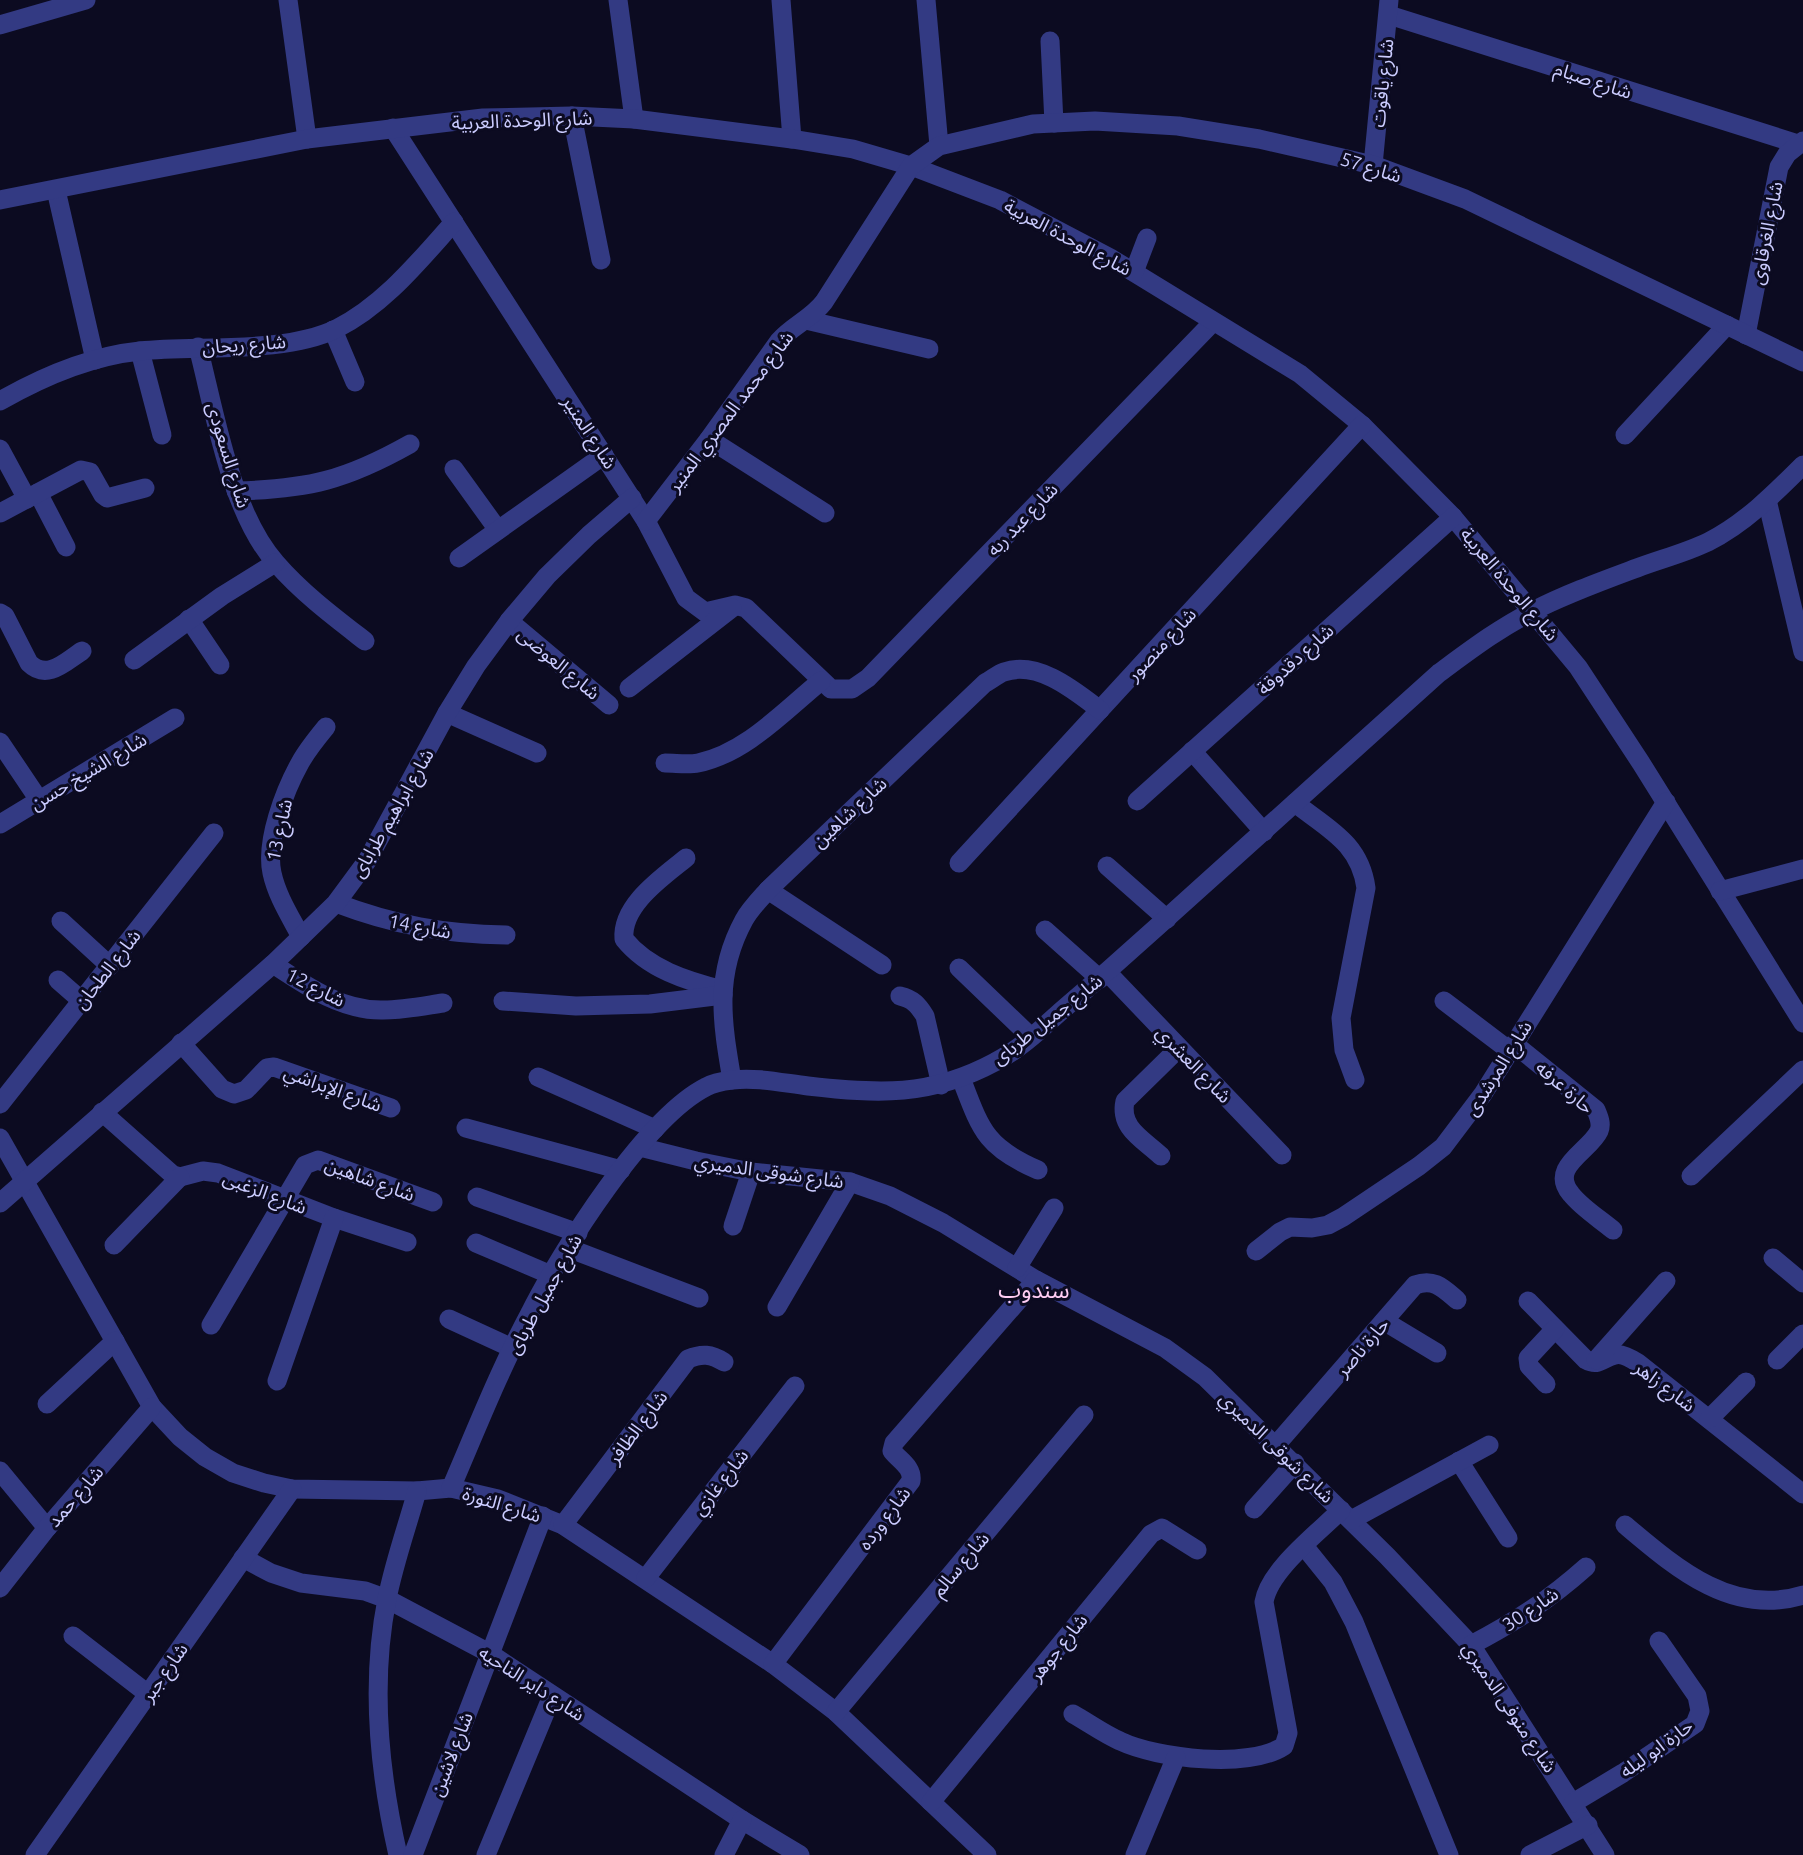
<svg xmlns="http://www.w3.org/2000/svg" width="1803" height="1855" font-family="Ubuntu,'Noto Sans Arabic',sans-serif">
<rect width="100%" height="100%" fill="#0c0b21"/>
<g fill="none" stroke-linecap="round" stroke-linejoin="round">
<g stroke="#333a83" stroke-width="19">
<path d="M288,0l19,139"/>
<path d="M618,0l16,119"/>
<path d="M781,0l11,139"/>
<path d="M926,0l13,146"/>
<path d="M1389,15l409,129"/>
<path d="M0,25l86,-25"/>
<path d="M1050,41l4,82"/>
<path d="M572,116l29,144"/>
<path d="M393,128l253,393 40,77 19,14 30,-7 11,3 85,81h21l16,-11 345,-356"/>
<path d="M1373,165l16,-165"/>
<path d="M56,190l39,170"/>
<path d="M0,200l307,-61 176,-21 89,-2 62,3 158,20 61,10 58,17 89,34 112,59 188,115 62,51 91,92 125,150 63,96 162,260"/>
<path d="M1134,272l13,-34"/>
<path d="M806,320l123,29"/>
<path d="M333,330l22,52"/>
<path d="M1746,335l33,-168 8,-13 16,-13"/>
<path d="M198,347c17,66 33,166 78,216 26,30 58,54 89,78"/>
<path d="M140,351l22,84"/>
<path d="M0,401c42,-24 91,-45 140,-50 58,-6 144,3 196,-22 48,-24 83,-68 118,-107"/>
<path d="M1625,435l102,-110"/>
<path d="M709,439l116,74"/>
<path d="M0,449l27,50"/>
<path d="M454,469l44,61"/>
<path d="M236,491c73,-2 110,-11 174,-47"/>
<path d="M38,493l28,54"/>
<path d="M1767,500l36,152"/>
<path d="M0,513l81,-43 9,2 13,23 4,3 38,-10"/>
<path d="M646,521l63,-82 70,-98c14,-16 32,-22 45,-39l87,-136 28,-20 94,-22 62,-3 83,5 81,13 114,26 92,34 338,163"/>
<path d="M459,558l145,-103"/>
<path d="M0,613l5,3 24,47c18,18 36,-1 53,-12"/>
<path d="M189,619l31,46"/>
<path d="M509,621l100,84"/>
<path d="M134,660l88,-64 53,-33"/>
<path d="M629,688l103,-80"/>
<path d="M447,713l90,40"/>
<path d="M0,742l39,58"/>
<path d="M1192,751l72,81"/>
<path d="M665,763c11,0 23,2 33,0 48,-10 86,-52 123,-82"/>
<path d="M1137,801l316,-284"/>
<path d="M1295,803c33,26 65,40 71,85l-25,130 3,32 11,30"/>
<path d="M0,824l175,-106"/>
<path d="M686,858c-23,19 -65,47 -62,81 24,30 63,42 99,51"/>
<path d="M959,863l403,-438"/>
<path d="M1107,866l60,53"/>
<path d="M768,890l114,75"/>
<path d="M1720,891l83,-22"/>
<path d="M336,903c58,22 108,31 170,32"/>
<path d="M61,921l49,45"/>
<path d="M1045,930l55,49"/>
<path d="M301,937c-11,-21 -24,-41 -29,-64 -7,-32 13,-83 28,-110 7,-13 17,-25 26,-36"/>
<path d="M273,964c33,22 69,47 110,46 20,0 40,-4 60,-7"/>
<path d="M959,968l72,69"/>
<path d="M1107,972l175,183"/>
<path d="M58,980l24,21"/>
<path d="M900,996c13,3 18,9 25,20l16,69"/>
<path d="M503,1001l73,5 74,-2 73,-9"/>
<path d="M1444,1001l66,50"/>
<path d="M181,1043l41,46 12,5 12,-4 21,-22 7,-1 117,41"/>
<path d="M1514,1044l82,66c3,7 6,14 3,21 -9,20 -51,36 -28,63 11,14 29,25 42,36"/>
<path d="M538,1077l117,52"/>
<path d="M961,1078c20,52 24,69 77,92"/>
<path d="M732,1080c-10,-58 -18,-105 12,-160 6,-11 16,-21 24,-30l217,-207c6,-3 13,-9 19,-11 34,-12 71,19 96,38"/>
<path d="M0,1104l214,-271"/>
<path d="M102,1112l71,63 7,2 23,-6 15,2 116,45 73,24"/>
<path d="M466,1128l155,42"/>
<path d="M0,1138l152,269 28,30 25,20 28,16 31,10 28,6 125,2 34,-3 47,11 65,26 210,139 63,48 151,143"/>
<path d="M640,1147l56,14 55,11 99,10 40,14 53,27 93,57 129,68 40,29 182,179 84,89 134,210"/>
<path d="M1161,1156c-18,-17 -42,-28 -36,-55l54,-53"/>
<path d="M1691,1176l112,-106"/>
<path d="M477,1197l101,36"/>
<path d="M0,1203l273,-239 63,-61 31,-42 80,-148 29,-47 33,-45 38,-45 42,-41 43,-37"/>
<path d="M733,1226l18,-54"/>
<path d="M476,1243l75,32"/>
<path d="M114,1245l66,-68"/>
<path d="M568,1248l131,50"/>
<path d="M1256,1251l24,-19 10,-5 22,1 16,-3 15,-8 76,-51 24,-19 40,-53 183,-292"/>
<path d="M1773,1258l30,25"/>
<path d="M1017,1268l37,-60"/>
<path d="M1528,1301l58,59c13,7 16,-2 29,-5 7,-2 17,4 23,8l165,131"/>
<path d="M777,1307l73,-125"/>
<path d="M449,1319l63,29"/>
<path d="M1384,1321l53,32"/>
<path d="M211,1325l94,-160 13,-5 115,42"/>
<path d="M1596,1360l70,-79"/>
<path d="M1777,1360l26,-26"/>
<path d="M277,1381l57,-163"/>
<path d="M1546,1384l-17,-18 -1,-8 27,-29"/>
<path d="M47,1404l68,-63"/>
<path d="M1709,1419l37,-37"/>
<path d="M1276,1445l139,-160c19,-7 28,3 42,15"/>
<path d="M1459,1461l49,77"/>
<path d="M0,1471l47,57"/>
<path d="M451,1488c25,-58 49,-119 79,-175 31,-62 115,-195 176,-226 7,-4 18,-6 26,-7 25,-3 51,3 76,6 70,8 122,11 187,-24 24,-12 45,-32 65,-50 33,-28 66,-57 98,-86 94,-84 187,-169 281,-253 30,-22 60,-45 94,-62 33,-17 69,-30 104,-43 24,-9 48,-15 71,-26 36,-18 66,-48 95,-77"/>
<path d="M1254,1509l41,-46"/>
<path d="M1351,1520l138,-75"/>
<path d="M563,1525l125,-166c14,-6 23,-5 36,3"/>
<path d="M1625,1525c51,43 107,92 178,70"/>
<path d="M1304,1546l29,36 21,40 95,233"/>
<path d="M243,1558l28,15 30,10 64,8 22,8 102,54 253,167 58,35"/>
<path d="M646,1578l149,-192"/>
<path d="M0,1588l47,-60 105,-121"/>
<path d="M73,1636l75,58"/>
<path d="M1471,1645c44,-23 78,-45 115,-78"/>
<path d="M773,1664l138,-183c2,-14 -11,-20 -19,-30l2,-8 142,-163"/>
<path d="M836,1712l248,-297"/>
<path d="M1073,1714c16,9 31,20 47,27 38,18 129,28 164,5l4,-13 -24,-131c5,-32 54,-69 77,-92"/>
<path d="M931,1802l220,-268 11,-6 35,22"/>
<path d="M1573,1803l50,-30 72,-49 5,-13 -3,-15 -38,-55"/>
<path d="M35,1855l257,-366"/>
<path d="M398,1855c-19,-83 -28,-171 -11,-256 7,-36 20,-72 30,-108"/>
<path d="M413,1855l130,-339"/>
<path d="M486,1855l66,-159"/>
<path d="M724,1855l18,-35"/>
<path d="M1135,1855l41,-98"/>
<path d="M1530,1855l58,-30"/>
</g>
</g>
<g text-anchor="middle" stroke-width="6" stroke-linejoin="round" paint-order="stroke">
<g font-size="19" fill="#cbccff" stroke="#0c0b21">
<text transform="translate(1593 80) rotate(18)" y="7">شارع صيام</text>
<text transform="translate(1382 83) rotate(-84)" y="7">شارع ياقوت</text>
<text transform="translate(522 120) rotate(-2)" y="7">شارع الوحدة العربية</text>
<text transform="translate(1371 167) rotate(17)" y="7">شارع 57</text>
<text transform="translate(1766 233) rotate(-79)" y="7">شارع الغرقاوى</text>
<text transform="translate(1068 237) rotate(28)" y="7">شارع الوحدة العربية</text>
<text transform="translate(244 344) rotate(-4)" y="7">شارع ريحان</text>
<text transform="translate(730 411) rotate(-53)" y="7">شارع محمد المصري المنير</text>
<text transform="translate(590 432) rotate(57)" y="7">شارع المنير</text>
<text transform="translate(229 455) rotate(73)" y="7">شارع السعودى</text>
<text transform="translate(1022 519) rotate(-46)" y="7">شارع عبد ربه</text>
<text transform="translate(1510 584) rotate(50)" y="7">شارع الوحدة العربية</text>
<text transform="translate(1161 644) rotate(-47)" y="7">شارع منصور</text>
<text transform="translate(1295 659) rotate(-42)" y="7">شارع دقدوقة</text>
<text transform="translate(559 663) rotate(40)" y="7">شارع العوضى</text>
<text transform="translate(88 771) rotate(-31)" y="7">شارع الشيخ حسن</text>
<text transform="translate(849 812) rotate(-43)" y="7">شارع شاهين</text>
<text transform="translate(392 813) rotate(-60)" y="7">شارع ابراهيم طراباى</text>
<text transform="translate(279 830) rotate(-78)" y="7">شارع 13</text>
<text transform="translate(420 926) rotate(11)" y="7">شارع 14</text>
<text transform="translate(107 969) rotate(-52)" y="7">شارع الطحان</text>
<text transform="translate(316 987) rotate(27)" y="7">شارع 12</text>
<text transform="translate(1047 1019) rotate(-38)" y="7">شارع جميل طرباى</text>
<text transform="translate(1194 1064) rotate(46)" y="7">شارع العشري</text>
<text transform="translate(1498 1068) rotate(-58)" y="7">شارع المرشدى</text>
<text transform="translate(1565 1087) rotate(41)" y="7">حارة عرفه</text>
<text transform="translate(333 1088) rotate(20)" y="7">شارع الإبراشي</text>
<text transform="translate(769 1171) rotate(8)" y="7">شارع شوقى الدميري</text>
<text transform="translate(370 1179) rotate(20)" y="7">شارع شاهين</text>
<text transform="translate(265 1192) rotate(21)" y="7">شارع الزغبى</text>
<text transform="translate(544 1294) rotate(-61)" y="7">شارع جميل طرباى</text>
<text transform="translate(1362 1347) rotate(-49)" y="7">حارة ناصر</text>
<text transform="translate(1665 1386) rotate(37)" y="7">شارع زاهر</text>
<text transform="translate(637 1427) rotate(-53)" y="7">شارع الظافر</text>
<text transform="translate(1277 1447) rotate(44)" y="7">شارع شوقى الدميري</text>
<text transform="translate(720 1482) rotate(-52)" y="7">شارع غازي</text>
<text transform="translate(75 1496) rotate(-49)" y="7">شارع حمد</text>
<text transform="translate(502 1504) rotate(17)" y="7">شارع الثورة</text>
<text transform="translate(884 1518) rotate(-53)" y="7">شارع ورده</text>
<text transform="translate(960 1564) rotate(-50)" y="7">شارع سالم</text>
<text transform="translate(1530 1609) rotate(-34)" y="7">شارع 30</text>
<text transform="translate(1058 1647) rotate(-51)" y="7">شارع جوهر</text>
<text transform="translate(164 1672) rotate(-55)" y="7">شارع جبر</text>
<text transform="translate(532 1683) rotate(33)" y="7">شارع داير الناحيه</text>
<text transform="translate(1510 1707) rotate(56)" y="7">شارع منوفى الدميري</text>
<text transform="translate(1656 1748) rotate(-36)" y="7">حارة ابو ليله</text>
<text transform="translate(451 1754) rotate(-69)" y="7">شارع لاشين</text>
</g>
<g font-size="23" fill="#ffcdf3" stroke="#0c0b21">
<text x="1034" y="1298">سندوب</text>
</g>
</g>
</svg>
